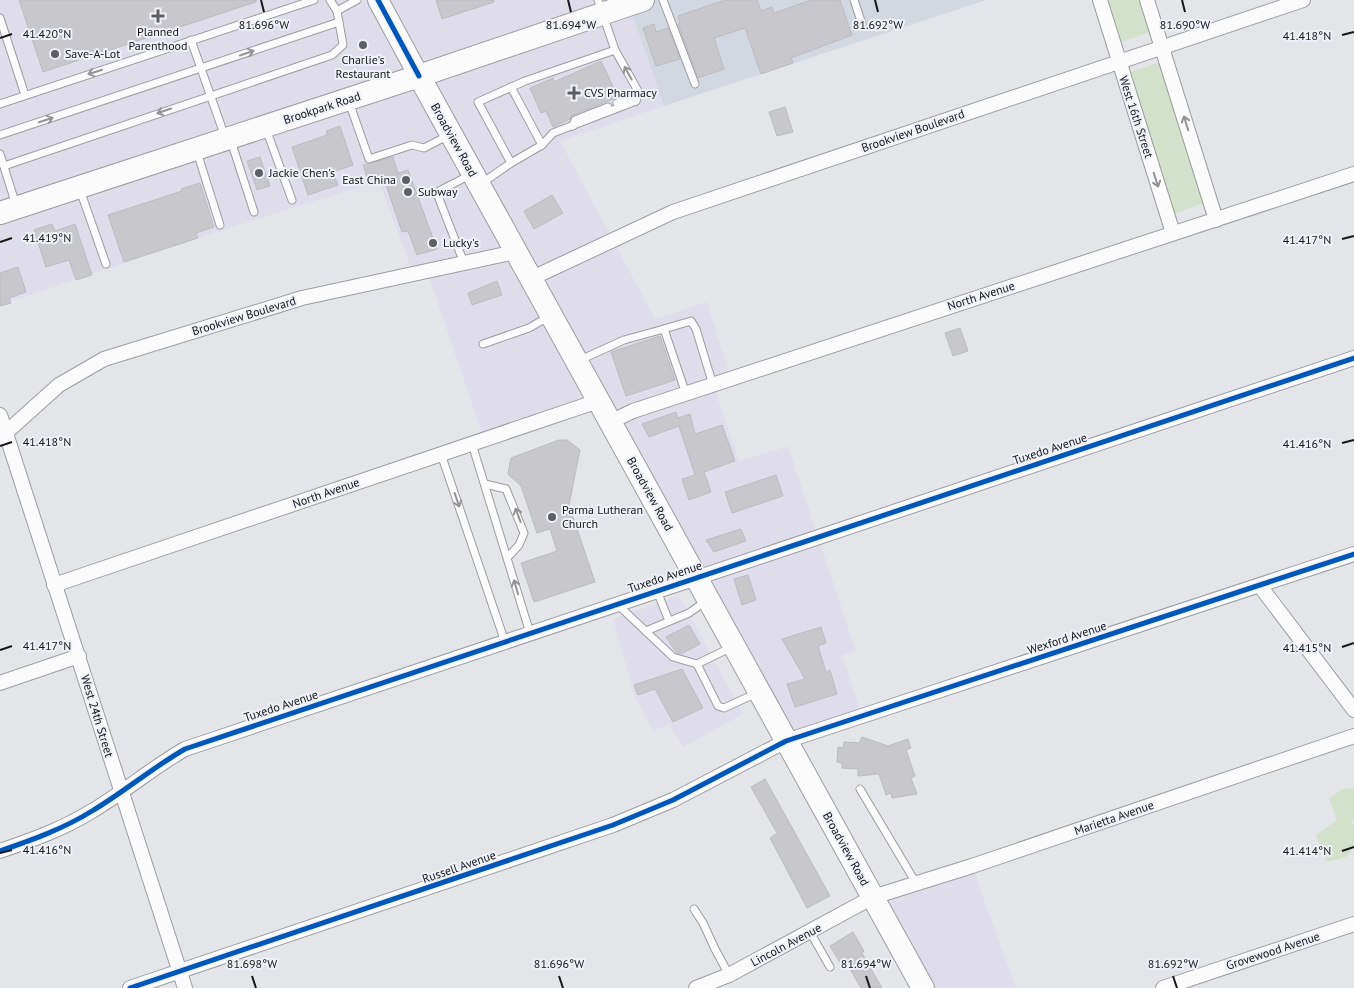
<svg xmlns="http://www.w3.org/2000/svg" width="1354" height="988" font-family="'PT Sans',sans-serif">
<rect width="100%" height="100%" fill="#e3e5e9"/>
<g fill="#dfddeb">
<path d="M0,0h643l-14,5 35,101 -104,35 95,178 52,-17 24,77 -18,6 26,76 49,-15 68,205 -14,4 20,61 -76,25 -188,-340 -114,39 -57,-169 -14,3 -34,-93 -141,44 -238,80z"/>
<path d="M679,596l64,118 -60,33 -14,-23 -16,7 -18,-34 -22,-78z"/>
<path d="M972,866l44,122h-93l-50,-91z"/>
</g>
<path fill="#d3d7e0" d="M643,0h343l-322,106 -35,-101z"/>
<g fill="#d2e1ca">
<path d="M1104,0h36l10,32 -32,11z"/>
<path d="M1160,62l44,141 -31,11 -45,-141z"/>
<path d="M1354,788v32l-3,2 3,4v21l-8,10 -20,5 -10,-27 21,-15 -8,-22 14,-9z"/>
</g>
<g fill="#c8c8cc" stroke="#bbbcbf">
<path d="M19,0h237v2l-213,70z"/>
<path d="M436,0h58v2l-52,17z"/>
<path d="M725,0h32l4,11 11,-4 2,6 37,-13h29l12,35 -61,23 2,5 -32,11 -16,-46 -31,10 10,31 -26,9 -20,-54 2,-1 -2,-7z"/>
<path d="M654,24l2,8 12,-4 12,31 -24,7 -13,-38z"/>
<path d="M601,61l17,36 -45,18 -3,4 -17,8 -7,-16 -5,2 -11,-25 23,-10 1,4z"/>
<path d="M785,107l8,25 -16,4 -8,-24z"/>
<path d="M340,126l13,39 -20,7 5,13 -30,10 -16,-48 35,-12 -1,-4z"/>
<path d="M260,157l10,29 -13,4 -10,-29z"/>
<path d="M393,157l5,16 10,-3 29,79 -20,6 -9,-24 -6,1 -19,-56 -15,4 -5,-15z"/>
<path d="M200,183l14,44 -18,6 2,5 -74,24 -16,-47 74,-24 -1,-2z"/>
<path d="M552,195l11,18 -29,16 -10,-18z"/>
<path d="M52,224l3,7 20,-7 17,51 -16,5 -7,-20 -23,7 -12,-37z"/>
<path d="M18,267l8,25 -17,6 2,5 -11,3v-33z"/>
<path d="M497,281l5,14 -30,10 -4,-12z"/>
<path d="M960,328l8,23 -15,5 -8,-23z"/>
<path d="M660,336l15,44 -49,16 -15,-44z"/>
<path d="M676,412l2,6 12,-4 5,20 27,-9 13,36 -31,11 7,20 -22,8 -7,-21 13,-4 -16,-49 -30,11 -7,-13z"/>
<path d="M559,440h8l13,10 -11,55 26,77 -61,20 -13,-39 36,-12 -7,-22 -13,4 -16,-47 -13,-12 3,-16z"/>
<path d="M776,475l7,21 -51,17 -7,-21z"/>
<path d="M741,529l5,12 -32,11 -8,-12z"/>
<path d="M748,575l8,25 -14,5 -8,-26z"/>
<path d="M689,625l11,19 -19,10 -5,-2 -10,-15z"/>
<path d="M821,627l5,16 -8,3 8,26 4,-2 7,24 -42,13 -8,-23 18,-5 -23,-40z"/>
<path d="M682,669l21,39 -30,14 -18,-33 -17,6 -4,-10z"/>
<path d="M862,737l26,9 20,-7 3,9 -5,2 9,26 -4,2 6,16 -25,4 -1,-5 -5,2 -7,-21 -21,2v-7l-16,-1v-5l-5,-1 1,-15 5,1 1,-6 15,1z"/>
<path d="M765,779l65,117 -23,12 -37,-70 7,-5 -26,-46z"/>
<path d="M853,932l11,19 -2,2 20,35h-21l-15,-26 -5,2 -11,-18z"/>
</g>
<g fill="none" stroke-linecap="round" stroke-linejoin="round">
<defs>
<g id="lane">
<path d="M330,0l7,11 20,-11"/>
<path d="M663,0l32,84"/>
<path d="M854,0l8,24"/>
<path d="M0,18l25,77"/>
<path d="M191,40l34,97"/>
<path d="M349,102l20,57 43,-14 12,3 25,-13"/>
<path d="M617,103l13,-5 6,3"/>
<path d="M0,104l314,-104"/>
<path d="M573,126l2,-6 33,-13"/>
<path d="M266,129l26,71"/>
<path d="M0,135l339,-113"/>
<path d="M231,141l23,71"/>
<path d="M542,145l11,-12 83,-32 2,-10 -23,-41"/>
<path d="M197,152l23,73"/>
<path d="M0,154l16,51"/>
<path d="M511,163l31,-18 -31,-58"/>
<path d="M4,166l328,-111 11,-10 -6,-34"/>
<path d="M482,183l29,-20 -33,-61 47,-21 90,-31 -17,-50"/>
<path d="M80,190l26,74"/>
<path d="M464,263l-26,-67 1,-5 31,-16"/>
<path d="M664,329l27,-8 5,8 17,56"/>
<path d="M483,344l46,-16 19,-11"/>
<path d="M580,360l44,-20 40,-11 22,65"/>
<path d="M472,444l58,189"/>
<path d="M441,454l64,188"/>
<path d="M485,484l21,5 18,44 -5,12 -11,12"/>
<path d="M657,591l12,30"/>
<path d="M617,604l56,53 24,7 21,42 6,2 33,-15"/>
<path d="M646,631l43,-18 17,-12"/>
<path d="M697,664l35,-17"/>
<path d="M860,789l56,94"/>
<path d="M694,909l9,14 12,26 14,26"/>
<path d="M810,932l20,35"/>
</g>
<g id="street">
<path d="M1100,0l73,233"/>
<path d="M1147,0l69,220"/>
<path d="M530,279l143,-67 630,-212"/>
<path d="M0,415l185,573"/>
<path d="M610,422l23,-11 721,-237"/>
<path d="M0,438l59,-53 45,-26 198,-61 213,-46"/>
<path d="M54,585l544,-184"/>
<path d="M1260,586l94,124"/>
<path d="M0,683l79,-27"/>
<path d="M0,851c32,-11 63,-22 92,-40 32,-19 60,-43 93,-62l1169,-391"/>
<path d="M130,988l483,-163 60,-25 113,-59 568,-187"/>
<path d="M696,988l33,-13 144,-78 99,-31 382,-130"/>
<path d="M1163,988l191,-64"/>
</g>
<path id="secondary" d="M378,0l41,76"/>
<g id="primary">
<path d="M419,76l504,912"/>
<path d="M0,213l419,-137 224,-76"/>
</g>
</defs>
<use href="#lane" stroke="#9c9da0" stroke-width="9"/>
<use href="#street" stroke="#9c9da0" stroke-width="16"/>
<use href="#secondary" stroke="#9c9da0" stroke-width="22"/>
<use href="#primary" stroke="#9c9da0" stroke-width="24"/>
<use href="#lane" stroke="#fbfbfc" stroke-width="7"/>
<use href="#street" stroke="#fbfbfc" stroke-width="14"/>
<use href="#secondary" stroke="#fbfbfc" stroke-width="20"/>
<use href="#primary" stroke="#fbfbfc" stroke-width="22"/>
<defs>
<g id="cycleway">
<path d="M378,0l41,76"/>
<path d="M0,851c32,-11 63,-22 92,-40 32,-19 60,-43 93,-62l1169,-391"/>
<path d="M130,988l483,-163 60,-25 113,-59 568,-187"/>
</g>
</defs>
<use href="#cycleway" stroke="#eef1f8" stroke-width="8"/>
<use href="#cycleway" stroke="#0057b8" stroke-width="5"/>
</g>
<defs><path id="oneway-shaft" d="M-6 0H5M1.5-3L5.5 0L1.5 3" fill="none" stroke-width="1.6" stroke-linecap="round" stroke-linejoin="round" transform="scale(1.25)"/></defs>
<g stroke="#949496">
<use href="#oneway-shaft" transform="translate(247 53) rotate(-19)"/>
<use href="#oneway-shaft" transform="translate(95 72) rotate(162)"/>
<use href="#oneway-shaft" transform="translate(628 73) rotate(-119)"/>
<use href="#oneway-shaft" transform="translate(164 111) rotate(161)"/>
<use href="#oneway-shaft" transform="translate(46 120) rotate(-18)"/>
<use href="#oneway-shaft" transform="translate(1186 123) rotate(-107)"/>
<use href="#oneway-shaft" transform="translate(1156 180) rotate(72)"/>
<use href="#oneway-shaft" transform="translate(457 500) rotate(71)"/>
<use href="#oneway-shaft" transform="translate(518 515) rotate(-110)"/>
<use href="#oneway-shaft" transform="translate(516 587) rotate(-106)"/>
</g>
<path fill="none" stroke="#16171a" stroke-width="2" d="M261,0l3,12M568,0l3,12M875,0l3,12M1182,0l3,12M1342,35l12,-3M0,38l12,-4M1342,239l12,-3M0,242l12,-4M1342,443l12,-3M0,446l12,-4M1342,647l12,-4M0,650l12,-4M1342,851l12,-4M0,853l12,-3M252,976l4,12M559,976l4,12M866,976l4,12M1173,976l4,12"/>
<g fill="#5e5f62" stroke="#eef1f8" stroke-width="2">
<path d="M155.5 8.5h5v5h5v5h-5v5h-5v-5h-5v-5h5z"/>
<circle cx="363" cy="45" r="5"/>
<circle cx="55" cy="54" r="5"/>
<path d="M571.5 85.5h5v5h5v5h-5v5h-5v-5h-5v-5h5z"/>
<circle cx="259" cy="173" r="5"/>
<circle cx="406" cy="180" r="5"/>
<circle cx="408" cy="192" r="5"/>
<circle cx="433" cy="243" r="5"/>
<circle cx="552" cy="517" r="5"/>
</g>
<g text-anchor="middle" stroke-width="4" stroke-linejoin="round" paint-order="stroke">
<g font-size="12" fill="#16171a" stroke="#eef1f8" text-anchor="start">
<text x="158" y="36" text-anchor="middle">Planned<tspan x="158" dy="14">Parenthood</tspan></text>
<text x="65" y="58">Save-A-Lot</text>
<text x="363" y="64" text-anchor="middle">Charlie's<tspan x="363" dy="14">Restaurant</tspan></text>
<text x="584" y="97">CVS Pharmacy</text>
<text x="269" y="177">Jackie Chen's</text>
<text x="396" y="184" text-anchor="end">East China</text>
<text x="418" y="196">Subway</text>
<text x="443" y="247">Lucky's</text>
<text x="562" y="514">Parma Lutheran<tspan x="562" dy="14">Church</tspan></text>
</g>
<g font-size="12" fill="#16171a" stroke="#eef1f8">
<text transform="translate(322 108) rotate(-18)" y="4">Brookpark Road</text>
<text transform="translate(1136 117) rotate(72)" y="4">West 16th Street</text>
<text transform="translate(913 131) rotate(-19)" y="4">Brookview Boulevard</text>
<text transform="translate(454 140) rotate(61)" y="4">Broadview Road</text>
<text transform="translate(981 296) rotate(-18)" y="4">North Avenue</text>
<text transform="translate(244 316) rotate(-17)" y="4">Brookview Boulevard</text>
<text transform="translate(1050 449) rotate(-18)" y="4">Tuxedo Avenue</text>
<text transform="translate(326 493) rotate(-19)" y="4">North Avenue</text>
<text transform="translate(650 494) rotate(61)" y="4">Broadview Road</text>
<text transform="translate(665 577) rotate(-18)" y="4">Tuxedo Avenue</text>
<text transform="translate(1067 638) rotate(-18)" y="4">Wexford Avenue</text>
<text transform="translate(281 706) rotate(-18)" y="4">Tuxedo Avenue</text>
<text transform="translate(97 716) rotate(73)" y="4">West 24th Street</text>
<text transform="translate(1114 818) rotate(-19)" y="4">Marietta Avenue</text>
<text transform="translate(846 849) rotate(61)" y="4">Broadview Road</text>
<text transform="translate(459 867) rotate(-19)" y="4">Russell Avenue</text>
<text transform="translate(786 945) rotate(-28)" y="4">Lincoln Avenue</text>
<text transform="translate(1273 951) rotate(-18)" y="4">Grovewood Avenue</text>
</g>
</g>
<g font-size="12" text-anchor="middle" fill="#16171a" stroke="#eef1f8" stroke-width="4" stroke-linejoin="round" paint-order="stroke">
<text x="264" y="29">81.696°W</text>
<text x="571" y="29">81.694°W</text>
<text x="878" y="29">81.692°W</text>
<text x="1185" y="29">81.690°W</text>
<text x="47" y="38">41.420°N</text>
<text x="1307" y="40">41.418°N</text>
<text x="47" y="242">41.419°N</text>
<text x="1307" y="244">41.417°N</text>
<text x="47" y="446">41.418°N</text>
<text x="1307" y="448">41.416°N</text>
<text x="47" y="650">41.417°N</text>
<text x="1307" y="652">41.415°N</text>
<text x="47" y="854">41.416°N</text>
<text x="1307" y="855">41.414°N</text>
<text x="252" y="968">81.698°W</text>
<text x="559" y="968">81.696°W</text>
<text x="866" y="968">81.694°W</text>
<text x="1173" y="968">81.692°W</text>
</g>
</svg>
